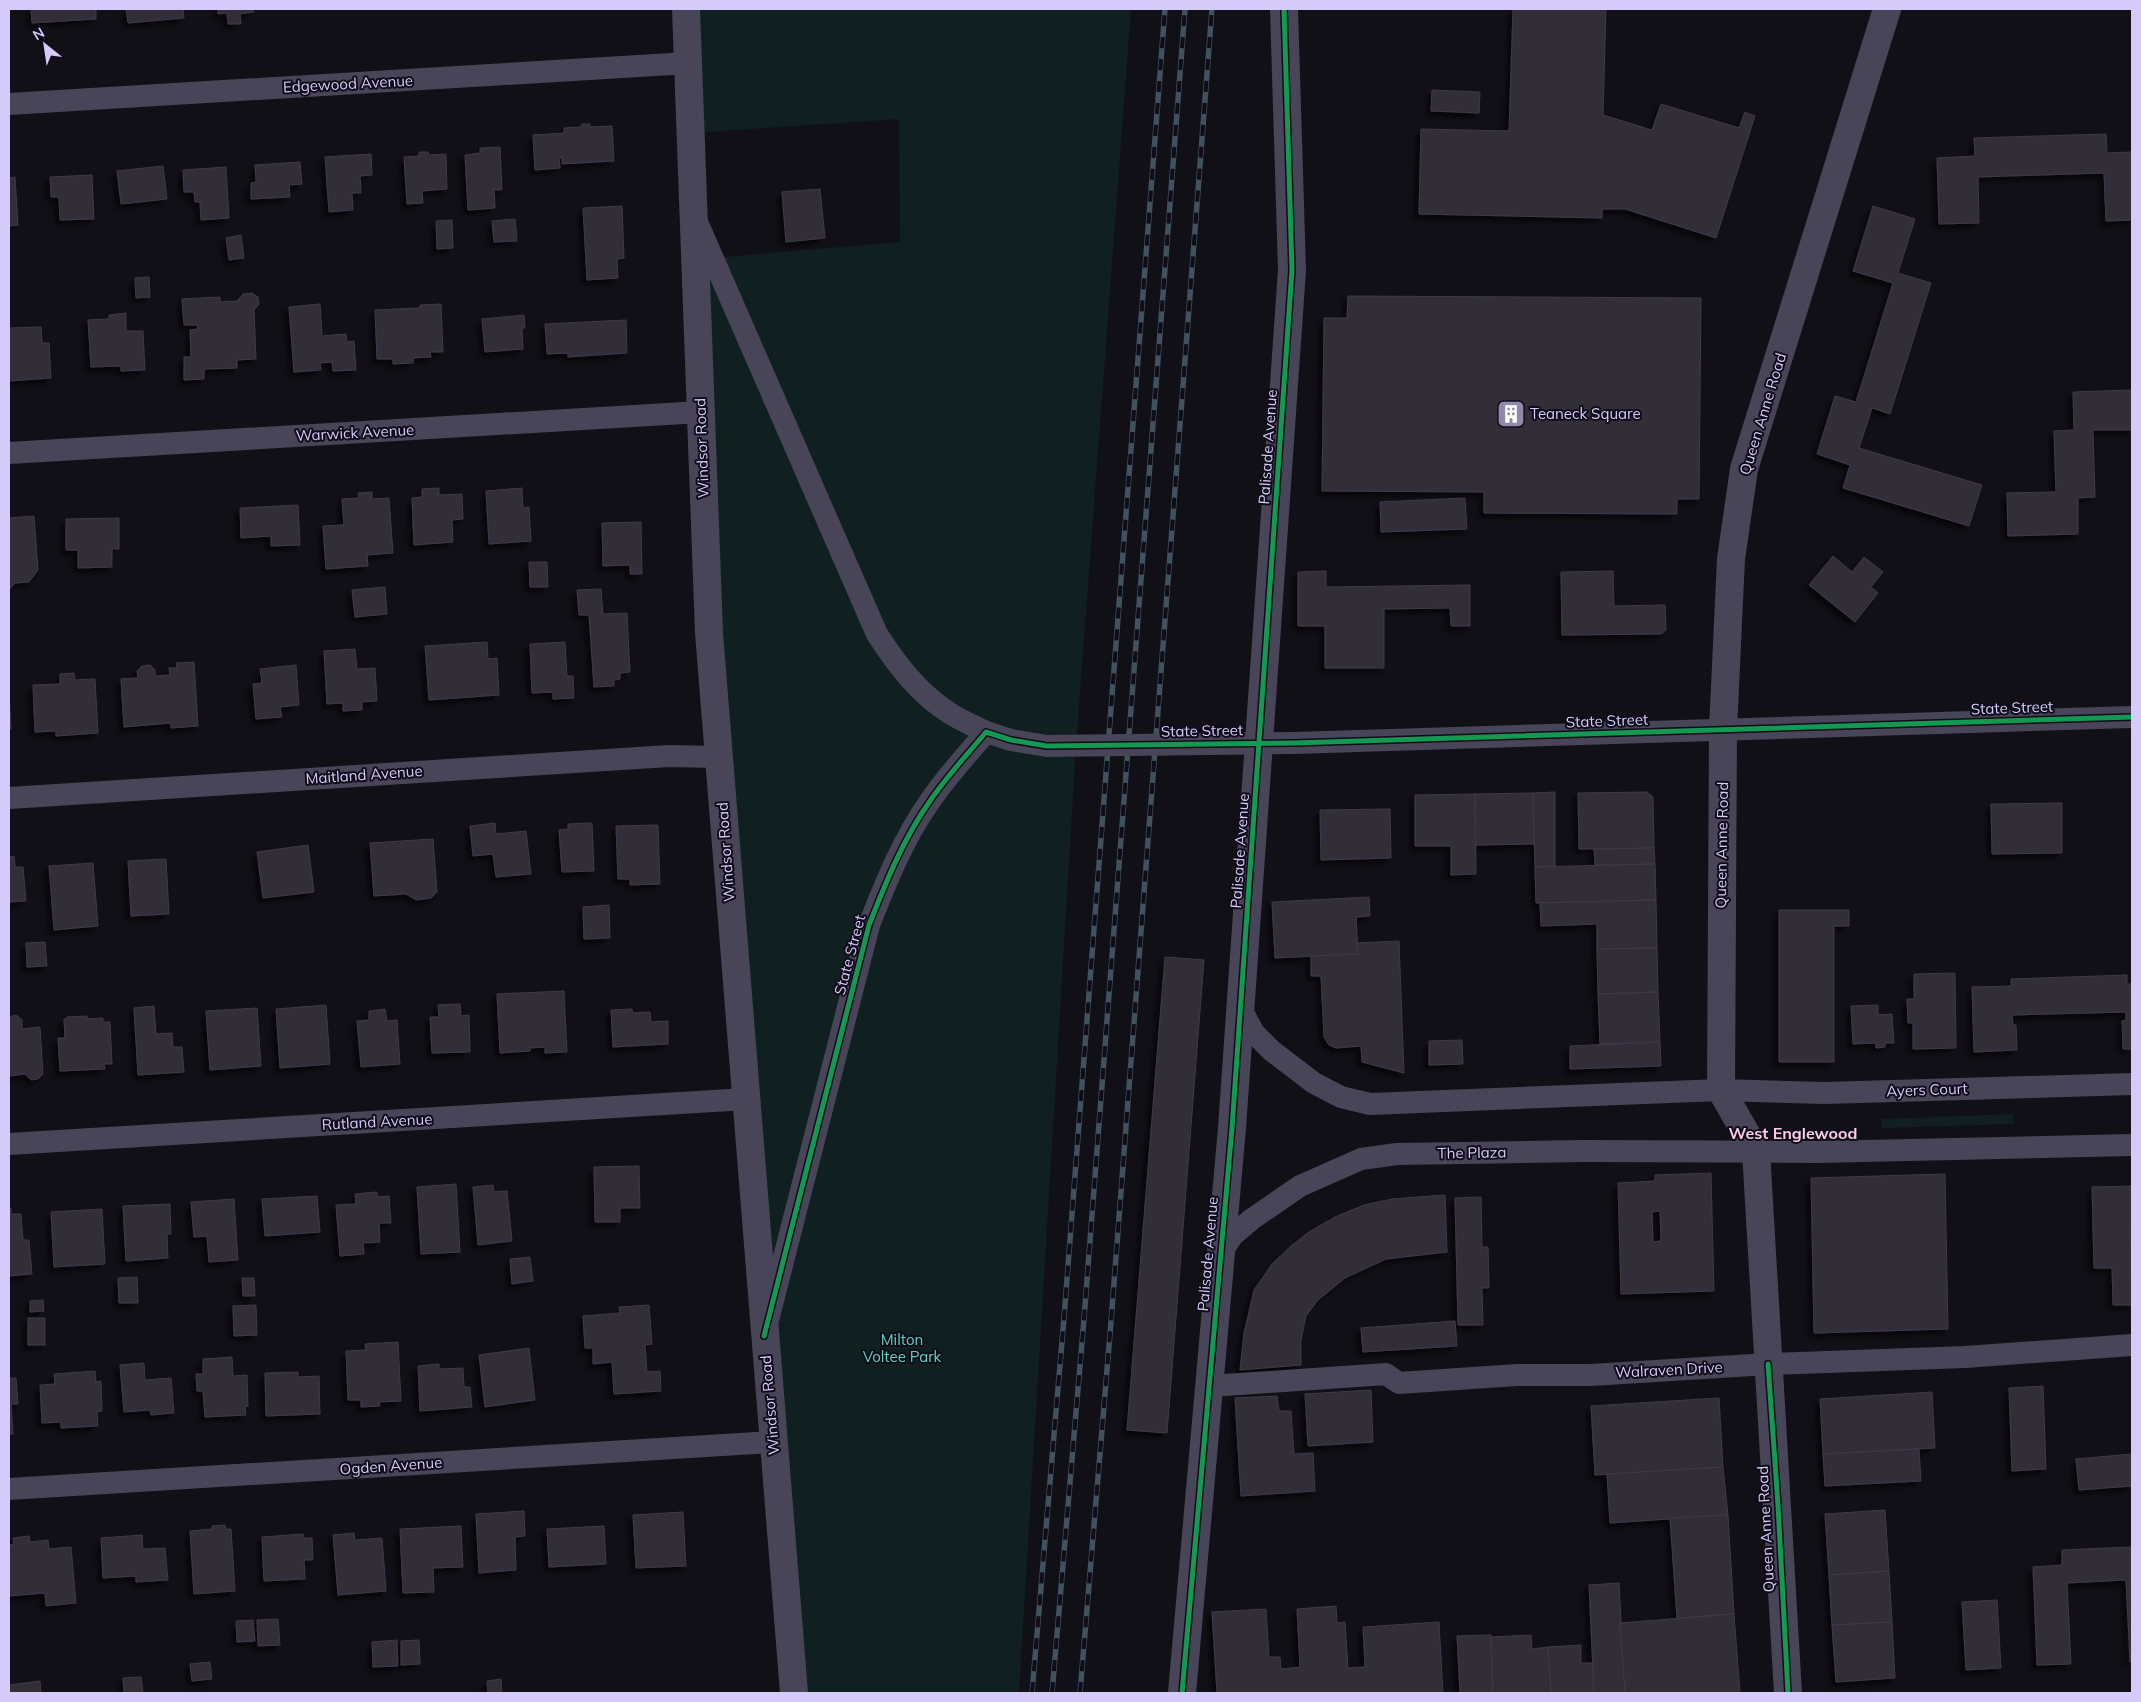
<svg xmlns="http://www.w3.org/2000/svg" width="2141" height="1702" font-family="Mulish,sans-serif">
<defs>
<filter id="shadow"><feDropShadow dx="-4.5" dy="4.5" stdDeviation="2.5" flood-color="#0009"/></filter>
</defs>
<rect width="100%" height="100%" fill="#111016"/>
<g fill="#102021">
<path d="M686,9h445l-55,738 -57,946h-225l-101,-1479 20,44 187,-16 -1,-123 -209,14z"/>
<path d="M2013,1114v10l-131,4v-9z"/>
</g>
<g fill="#302e39" stroke="#3e3a4a" fill-rule="evenodd" filter="url(#shadow)">
<path d="M31,9h65v10l-64,4z"/>
<path d="M126,9h57l1,9 -56,5z"/>
<path d="M218,9h35l1,3 -14,2 1,10h-13l-1,-11 -9,1z"/>
<path d="M1513,9h93l-3,106 49,15 9,-26 78,24 6,-16 10,4 -39,122 -91,-29h-23v9l-183,-4 2,-85 88,2z"/>
<path d="M1432,90l48,2 -1,21 -48,-2z"/>
<path d="M582,124h8v3l22,-1 2,35 -52,3v-6h-3l1,10 -25,2 -2,-35 31,-2v-5l17,-1z"/>
<path d="M2106,134l1,19 25,-1v68l-26,1 -2,-48 -126,4 1,46 -40,1 -2,-66 38,-2 -1,-18z"/>
<path d="M500,147l2,43h-8l1,18 -27,2 -3,-55 15,-2v-5z"/>
<path d="M419,152h9l1,3 17,-1 1,35 -25,2 1,12 -16,1 -3,-47 15,-1z"/>
<path d="M371,154l1,21 -12,1 1,17h-9l1,17 -24,2 -4,-55z"/>
<path d="M300,162l2,22 -13,1 1,12 -39,2v-16l5,-1 -1,-17z"/>
<path d="M163,166l4,33 -46,5 -4,-33z"/>
<path d="M226,167l3,51 -28,2 -1,-18h-5l-1,-10h-10l-1,-22z"/>
<path d="M92,175l2,44 -34,1 -1,-23h-8l-1,-20z"/>
<path d="M15,177l3,48 -9,1v-48z"/>
<path d="M820,189l5,49 -39,4 -4,-50z"/>
<path d="M622,206l2,52 -7,1 1,19 -31,2 -4,-72z"/>
<path d="M1873,206l42,13 -17,54 33,10 -41,131 -18,-6 -13,40 123,37 -13,41 -126,-38 7,-23 -33,-11 18,-58 21,6 37,-119 -40,-12z"/>
<path d="M515,219l2,22 -23,1 -2,-21z"/>
<path d="M452,220l1,28 -16,1 -1,-28z"/>
<path d="M241,235l3,23 -15,2 -3,-22z"/>
<path d="M149,277l1,20 -14,1 -1,-20z"/>
<path d="M252,293l6,4 1,7 -5,6 2,49 -19,1v8l-33,1v10l-20,1v-23h7l-1,-27 8,-1 -1,-4h-13l-2,-26 38,-2v5l17,-1 6,-7z"/>
<path d="M1348,296l353,2 -2,201h-22v15l-193,-1v-21l-162,-1 2,-173h23z"/>
<path d="M320,304l2,32 24,-2 1,8 7,-1 2,29 -23,1 -1,-9 -12,1 1,7 -27,2 -5,-65z"/>
<path d="M441,304l2,48h-13l1,5 -18,1v5l-20,1v-5h-16l-2,-49 45,-2v-3z"/>
<path d="M126,313v18h17l2,39 -24,1v-5l-30,1 -3,-47 21,-1v-4z"/>
<path d="M524,315l1,13h-3l1,21 -38,3 -3,-33z"/>
<path d="M626,320l1,33 -59,4v-4l-21,1 -2,-30z"/>
<path d="M41,327l1,16h7l2,35 -42,3v-53z"/>
<path d="M2132,390v40h-39l2,67 -17,1v36l-70,2 -1,-43 49,-1 -2,-61 20,-1 -1,-38z"/>
<path d="M439,488v7l23,-1 1,25 -11,1 1,22 -39,3 -2,-47 10,-1v-8z"/>
<path d="M522,488l1,20 6,-1 2,34 -42,3 -3,-53z"/>
<path d="M372,492v7l17,-1 4,55 -26,2 1,11 -42,3 -3,-43 21,-1 -2,-26 17,-1 -1,-5z"/>
<path d="M1465,498l2,31 -86,3 -1,-30z"/>
<path d="M298,505l2,40 -29,1v-10l-30,2 -1,-30z"/>
<path d="M34,516l4,54 -9,12 -14,1 -6,7v-72z"/>
<path d="M119,518v31h-7v18l-34,1v-18h-12v-31z"/>
<path d="M641,522l1,52h-12v-9l-27,1 -1,-43z"/>
<path d="M1833,556l19,16 12,-15 19,15 -12,15 7,6 -23,29 -46,-37z"/>
<path d="M529,562h18l1,25h-18z"/>
<path d="M1326,571v16l144,-2v41h-19l-1,-18 -66,1v59h-59v-42h-27v-54z"/>
<path d="M1613,571l1,35 51,-1 1,25 -5,4 -99,1 -1,-63z"/>
<path d="M385,587l2,27 -32,3 -3,-27z"/>
<path d="M601,589l2,25 24,-1 3,59 -10,1v6l-6,1v6l-20,1 -5,-72h-10l-2,-25z"/>
<path d="M487,642l1,17 9,-1 2,37 -70,5 -4,-54z"/>
<path d="M565,642l2,34h6l1,22 -21,1v-7l-21,1 -2,-49z"/>
<path d="M355,649l2,20 18,-1 2,33 -15,1v8l-19,1v-8l-16,1 -3,-53z"/>
<path d="M194,662l4,64 -27,2v-5l-47,4 -3,-48 17,-1 -1,-7 5,-5 8,-1 5,5v6l15,-1 -1,-7h8l-1,-5z"/>
<path d="M296,665l3,40 -19,2 2,10 -26,2 -3,-35 9,-1 -2,-14z"/>
<path d="M74,673l1,7 20,-1 3,54 -42,3v-5l-21,1 -2,-47 27,-1v-10z"/>
<path d="M9,693l2,36h-2z"/>
<path d="M1555,792v74l-20,1 -2,-74z"/>
<path d="M1647,792l6,5 1,51 -75,1 -1,-56z"/>
<path d="M1533,793l1,51 -59,1v-51z"/>
<path d="M1475,794l1,80 -25,1v-29h-36v-51z"/>
<path d="M2062,803v50l-70,1 -1,-50z"/>
<path d="M1390,809l1,49 -70,2 -1,-50z"/>
<path d="M495,823l1,11 30,-3 5,43 -35,3 -3,-23 -20,2 -3,-30z"/>
<path d="M592,823l2,48 -32,1 -3,-42 9,-1v-5z"/>
<path d="M658,825l2,59 -30,1v-6h-12l-2,-53z"/>
<path d="M433,839l4,53 -6,6 -15,2 -10,-6 -32,2 -4,-53z"/>
<path d="M308,845l6,47 -51,6 -6,-46z"/>
<path d="M1654,848l1,16 -60,1 -1,-16z"/>
<path d="M14,856l1,11h8l3,34 -17,1v-45z"/>
<path d="M166,859l3,55 -38,2 -3,-55z"/>
<path d="M93,863l5,63 -44,4 -5,-64z"/>
<path d="M1655,864l1,36 -120,3 -1,-36z"/>
<path d="M1369,897l1,19 -14,1 2,37 -83,4 -3,-56z"/>
<path d="M1656,900l1,48 -60,1v-25l-56,2 -1,-23z"/>
<path d="M609,905l1,33 -26,1 -1,-32z"/>
<path d="M1779,910h70v16h-15v136h-55z"/>
<path d="M1399,941l5,132 -42,-11 -1,-16 -25,2 -7,-3 -5,-8 -3,-61h-10v-20l47,-2 -1,-11z"/>
<path d="M45,942l2,24 -20,1 -1,-24z"/>
<path d="M1657,948l1,44 -60,2 -1,-45z"/>
<path d="M1165,957l39,3 -37,473 -40,-3z"/>
<path d="M1955,973l1,75 -43,1v-26h-5l-1,-24h7v-25z"/>
<path d="M2127,975v9h5v65h-9l-1,-28 4,-1v-8l-114,3 1,10h3l1,25 -43,2 -2,-65 39,-1v-7z"/>
<path d="M564,991l3,61 -22,1v-6l-15,1v3l-30,2 -3,-59z"/>
<path d="M1658,992l2,50 -60,2 -2,-50z"/>
<path d="M460,1004l1,12 8,-1 1,37 -38,1 -2,-36h9l-1,-12z"/>
<path d="M326,1005l4,59 -50,4 -4,-59z"/>
<path d="M1878,1005v10l14,-1 2,29h-9v4l-9,1v-5l-23,1 -2,-38z"/>
<path d="M154,1006l2,28 16,-1 1,14h9l2,25 -46,3 -4,-67z"/>
<path d="M257,1008l4,58 -51,4 -4,-59z"/>
<path d="M385,1009l2,12 10,-1 3,44 -39,3 -4,-46 12,-1v-9z"/>
<path d="M632,1009l1,4 17,-1 1,10 17,-1v23l-55,3 -2,-37z"/>
<path d="M16,1015l6,5v9l18,-2 3,47 -5,5 -7,1 -6,-6 -16,2v-59z"/>
<path d="M87,1016v3l16,-1v4h7l2,42h-8l1,5 -45,2 -2,-33h7l-1,-19h3v-2z"/>
<path d="M1462,1040l1,24 -34,1v-24z"/>
<path d="M1660,1042l1,24 -91,3v-23z"/>
<path d="M639,1166l1,42h-20v14h-25l-1,-55z"/>
<path d="M1711,1173l3,118 -93,3 -3,-111 37,-2v-6zM1660,1211l1,30 -8,1 -1,-30z"/>
<path d="M1945,1174l3,155 -134,4 -3,-155z"/>
<path d="M456,1184l4,68 -39,2 -4,-67z"/>
<path d="M493,1185l1,7 13,-1 5,50 -34,4 -5,-58z"/>
<path d="M2132,1186v39h-2l2,80h-19l-1,-37h-18l-2,-81z"/>
<path d="M377,1192v5l12,-1 2,27h-12l1,19 -17,1 1,11 -24,2 -4,-51 20,-1 -1,-10z"/>
<path d="M1445,1195l2,57 -61,7 -41,19 -27,22 -12,16 -5,24v25l-61,5 4,-37 10,-43 18,-26 19,-18 18,-14 26,-15 29,-12 28,-6z"/>
<path d="M317,1196l3,36 -55,4 -3,-37z"/>
<path d="M1481,1197l1,50h6l1,41h-7l1,37h-25l-3,-127z"/>
<path d="M234,1199l4,61 -29,2 -2,-26 -13,1 -3,-35z"/>
<path d="M170,1204l1,30h-4l1,24 -42,3 -3,-55z"/>
<path d="M9,1208h2v6h10l2,26h6l3,34 -23,2z"/>
<path d="M102,1209l3,55 -51,3 -3,-55z"/>
<path d="M530,1257l3,24 -21,3 -2,-25z"/>
<path d="M137,1277l1,26h-19l-1,-25z"/>
<path d="M242,1278h12l1,18h-12z"/>
<path d="M43,1300l1,11 -14,1v-11z"/>
<path d="M256,1305l1,30 -23,1 -1,-30z"/>
<path d="M649,1305l3,39 -7,1 2,27 13,-1 1,20 -47,3 -2,-32 -19,2v-16h-8l-2,-32 37,-3 -1,-6z"/>
<rect x="28" y="1318" width="17" height="27"/>
<path d="M1455,1321l2,25 -94,6 -2,-24z"/>
<path d="M398,1342l3,59 -22,1 1,4 -19,1v-7h-13l-2,-49 20,-1 -1,-6z"/>
<path d="M529,1348l6,52 -50,7 -6,-52z"/>
<path d="M232,1357l1,19 14,-1 1,31 -3,1 1,8 -41,2 -2,-26h-6l-1,-17h7v-15z"/>
<path d="M144,1363l1,17 26,-2 3,35 -23,2 -1,-5 -26,2 -4,-47z"/>
<path d="M439,1364v5l24,-1 1,19h6l2,20 -52,4 -2,-45z"/>
<path d="M95,1371l1,11 5,-1 1,30 -5,1 1,14 -37,2v-6l-19,1 -2,-38 15,-1 -1,-10z"/>
<path d="M298,1372v5l21,-1 1,38 -54,2 -1,-43z"/>
<path d="M9,1378h7l2,26h-7l2,30h-4z"/>
<path d="M2043,1386l3,83 -34,2 -3,-83z"/>
<path d="M1371,1390l2,52 -65,4 -3,-52z"/>
<path d="M1932,1392l3,56 -112,6 -3,-55z"/>
<path d="M1277,1396l2,15h12l3,43 19,-1 2,38 -74,5 -6,-98z"/>
<path d="M1719,1398l4,69 -128,8 -4,-69z"/>
<path d="M1919,1449l2,32 -96,5 -2,-32z"/>
<path d="M2132,1454v32l-53,4 -3,-31z"/>
<path d="M1723,1467l5,48 -118,8 -3,-49z"/>
<path d="M1885,1510l4,61 -60,4 -4,-61z"/>
<path d="M524,1511l1,25 -10,1 1,33 -37,3 -3,-59z"/>
<path d="M683,1512l3,54 -50,2 -3,-53z"/>
<path d="M1728,1515l6,99 -57,4 -7,-100z"/>
<path d="M225,1525l1,4h5l4,62 -41,3 -4,-63 22,-2v-3z"/>
<path d="M461,1526l2,41 -30,1 1,24 -31,1 -3,-64z"/>
<path d="M604,1526l2,38 -57,3 -2,-38z"/>
<path d="M354,1533l1,7 27,-2 4,53 -48,4 -5,-60z"/>
<path d="M303,1534l1,4h8l1,22h-9l1,19 -41,2 -2,-44z"/>
<path d="M142,1535l1,14 22,-1 3,32 -32,2v-6l-33,2 -2,-40z"/>
<path d="M29,1536l1,6 18,-2 1,9 22,-2 5,56 -30,3 -1,-13 -36,3v-51l5,-1 -1,-6z"/>
<path d="M2131,1547l1,115h-2l-4,-82 -59,3 4,81 -34,1 -4,-98 29,-2v-15z"/>
<path d="M1889,1571l3,51 -60,3 -3,-50z"/>
<path d="M1619,1583l6,110h-31l-5,-108z"/>
<path d="M1997,1600l4,68 -35,2 -4,-68z"/>
<path d="M1336,1606l1,17 8,-1 3,46 17,-1 -2,-40 76,-5 4,71h-226l-5,-81 54,-3 3,48h11l1,12 19,-2 -3,-58z"/>
<path d="M1734,1614l6,79h-115l-5,-70z"/>
<path d="M278,1619l2,26 -22,1 -1,-26z"/>
<path d="M253,1620l2,21 -18,1 -1,-21z"/>
<path d="M1892,1622l3,56 -59,4 -4,-57z"/>
<path d="M1491,1635l2,58h-33l-3,-57z"/>
<path d="M1531,1635l1,14 16,-2 3,46h-58l-2,-56z"/>
<path d="M397,1640l1,26 -25,1 -1,-25z"/>
<path d="M419,1640l1,24 -19,1v-24z"/>
<path d="M1581,1645v18h11l2,30h-43l-3,-46z"/>
<path d="M210,1662l2,17 -20,2 -2,-17z"/>
<path d="M141,1677l2,16h-19l-1,-15z"/>
<path d="M501,1679l1,14h-14l-1,-12z"/>
<path d="M40,1681l1,12h-31l-1,-8z"/>
</g>
<g fill="none" stroke-linecap="round" stroke-linejoin="round">
<g stroke="#474557" stroke-width="22">
<path d="M9,104l679,-41"/>
<path d="M697,222l180,412c20,31 42,60 74,80 11,7 23,12 35,18"/>
<path d="M9,453l692,-41"/>
<path d="M1294,743l838,-26"/>
<path d="M9,798l660,-42 50,1"/>
<path d="M1241,1009l13,24 18,18 42,32 27,14 29,7 351,-14 104,3 307,-9"/>
<path d="M9,1144l737,-45"/>
<path d="M1221,1253l12,-18 19,-16 48,-33 61,-27 36,-5 186,-3 234,1 315,-7"/>
<path d="M768,1320l101,-395c17,-43 34,-86 61,-124 16,-24 37,-46 56,-69l25,8 36,6"/>
<path d="M1210,1386l176,-12 13,9 118,-8h74l177,-11 197,-7 167,-12"/>
<path d="M9,1489l764,-47"/>
</g>
<g stroke="#474557" stroke-width="28">
<path d="M686,9l23,624 85,1060"/>
<path d="M1182,1693l50,-565 60,-858 -8,-261"/>
<path d="M1788,1693l-32,-542 -35,-61 2,-360 8,-171 13,-90 143,-460"/>
</g>
<defs>
<g id="rail">
<path d="M1032,1693l32,-375 101,-1309"/>
<path d="M1052,1693l32,-374 101,-1310"/>
<path d="M1080,1693l31,-371 101,-1313"/>
</g>
</defs>
<use href="#rail" stroke="#41515d" stroke-width="5.5"/>
<use href="#rail" stroke="#100c1a" stroke-width="4" stroke-dasharray="11" stroke-linecap="butt"/>
<path stroke="#474557" stroke-width="22" d="M1047,746l247,-3"/>
<defs>
<g id="cycleway">
<path d="M764,1336l105,-411c17,-43 34,-86 61,-124 16,-24 37,-46 56,-69l25,8 36,6 247,-3 838,-26"/>
<path d="M1768,1364l10,141 10,188"/>
<path d="M1182,1693l50,-565 60,-858 -8,-261"/>
</g>
</defs>
<use href="#cycleway" stroke="#100c1a" stroke-width="8"/>
<use href="#cycleway" stroke="#139951" stroke-width="5"/>
</g>
<defs>
<symbol id="building-square" viewBox="-11 -11 22 22"><rect x="-9" y="-9" width="18" height="18" rx="4" fill="#908aaa" stroke="#100c1a"/><path d="M-4-6H4V6H1V3H-1V6H-4ZM-2.5-4.3h1.7v1.8h-1.7ZM.8-4.3h1.7v1.8H.8ZM-2.5-1h1.7V.8h-1.7ZM.8-1h1.7V.8H.8Z" fill="#fff"/></symbol>
</defs>
<g fill-rule="evenodd">
<use href="#building-square" x="1495" y="398" width="32" height="32"/>
</g>
<g text-anchor="middle" stroke-width="4" stroke-linejoin="round" paint-order="stroke">
<g font-size="15" fill="#d4cbf9" stroke="#100c1a">
<text transform="translate(348 84) rotate(-3)" y="5">Edgewood Avenue</text>
<text transform="translate(1763 414) rotate(-73)" y="5">Queen Anne Road</text>
<text transform="translate(355 433) rotate(-3)" y="5">Warwick Avenue</text>
<text transform="translate(1268 447) rotate(-86)" y="5">Palisade Avenue</text>
<text transform="translate(702 448) rotate(-92)" y="5">Windsor Road</text>
<text transform="translate(2012 708) rotate(-2)" y="5">State Street</text>
<text transform="translate(1607 721) rotate(-2)" y="5">State Street</text>
<text transform="translate(1202 731) rotate(-1)" y="5">State Street</text>
<text transform="translate(364 775) rotate(-4)" y="5">Maitland Avenue</text>
<text transform="translate(1722 845) rotate(-89)" y="5">Queen Anne Road</text>
<text transform="translate(1240 851) rotate(-86)" y="5">Palisade Avenue</text>
<text transform="translate(726 852) rotate(-94)" y="5">Windsor Road</text>
<text transform="translate(850 955) rotate(-75)" y="5">State Street</text>
<text transform="translate(1927 1090) rotate(-2)" y="5">Ayers Court</text>
<text transform="translate(377 1122) rotate(-3)" y="5">Rutland Avenue</text>
<text transform="translate(1472 1153) rotate(-1)" y="5">The Plaza</text>
<text transform="translate(1208 1254) rotate(-85)" y="5">Palisade Avenue</text>
<text transform="translate(1669 1370) rotate(-3)" y="5">Walraven Drive</text>
<text transform="translate(770 1405) rotate(-95)" y="5">Windsor Road</text>
<text transform="translate(391 1466) rotate(-4)" y="5">Ogden Avenue</text>
<text transform="translate(1766 1529) rotate(-93)" y="5">Queen Anne Road</text>
</g>
<g font-size="15" fill="#d4cbf9" stroke="#100c1a" text-anchor="start">
<text x="1530" y="419">Teaneck Square</text>
</g>
<g font-size="15" fill="#60d0bc" stroke="#100c1a">
<text x="902" y="1345">Milton<tspan x="902" dy="17">Voltee Park</tspan></text>
</g>
<g font-size="16" font-weight="bold" fill="#f9cde6" stroke="#100c1a">
<text x="1793" y="1139">West Englewood</text>
</g>
</g>
<rect width="2141" height="1702" fill="none" stroke="#d4cbf9" stroke-width="20"/>
<g transform="translate(45 45) rotate(330)" stroke="#100c1a" stroke-width="4" paint-order="stroke">
<path d="M0-4L9 19L0 12L-9 19Z" fill="#d4cbf9"/>
<text y="-8" font-size="14" font-weight="bold" text-anchor="middle" fill="#d4cbf9">N</text>
</g>
</svg>
